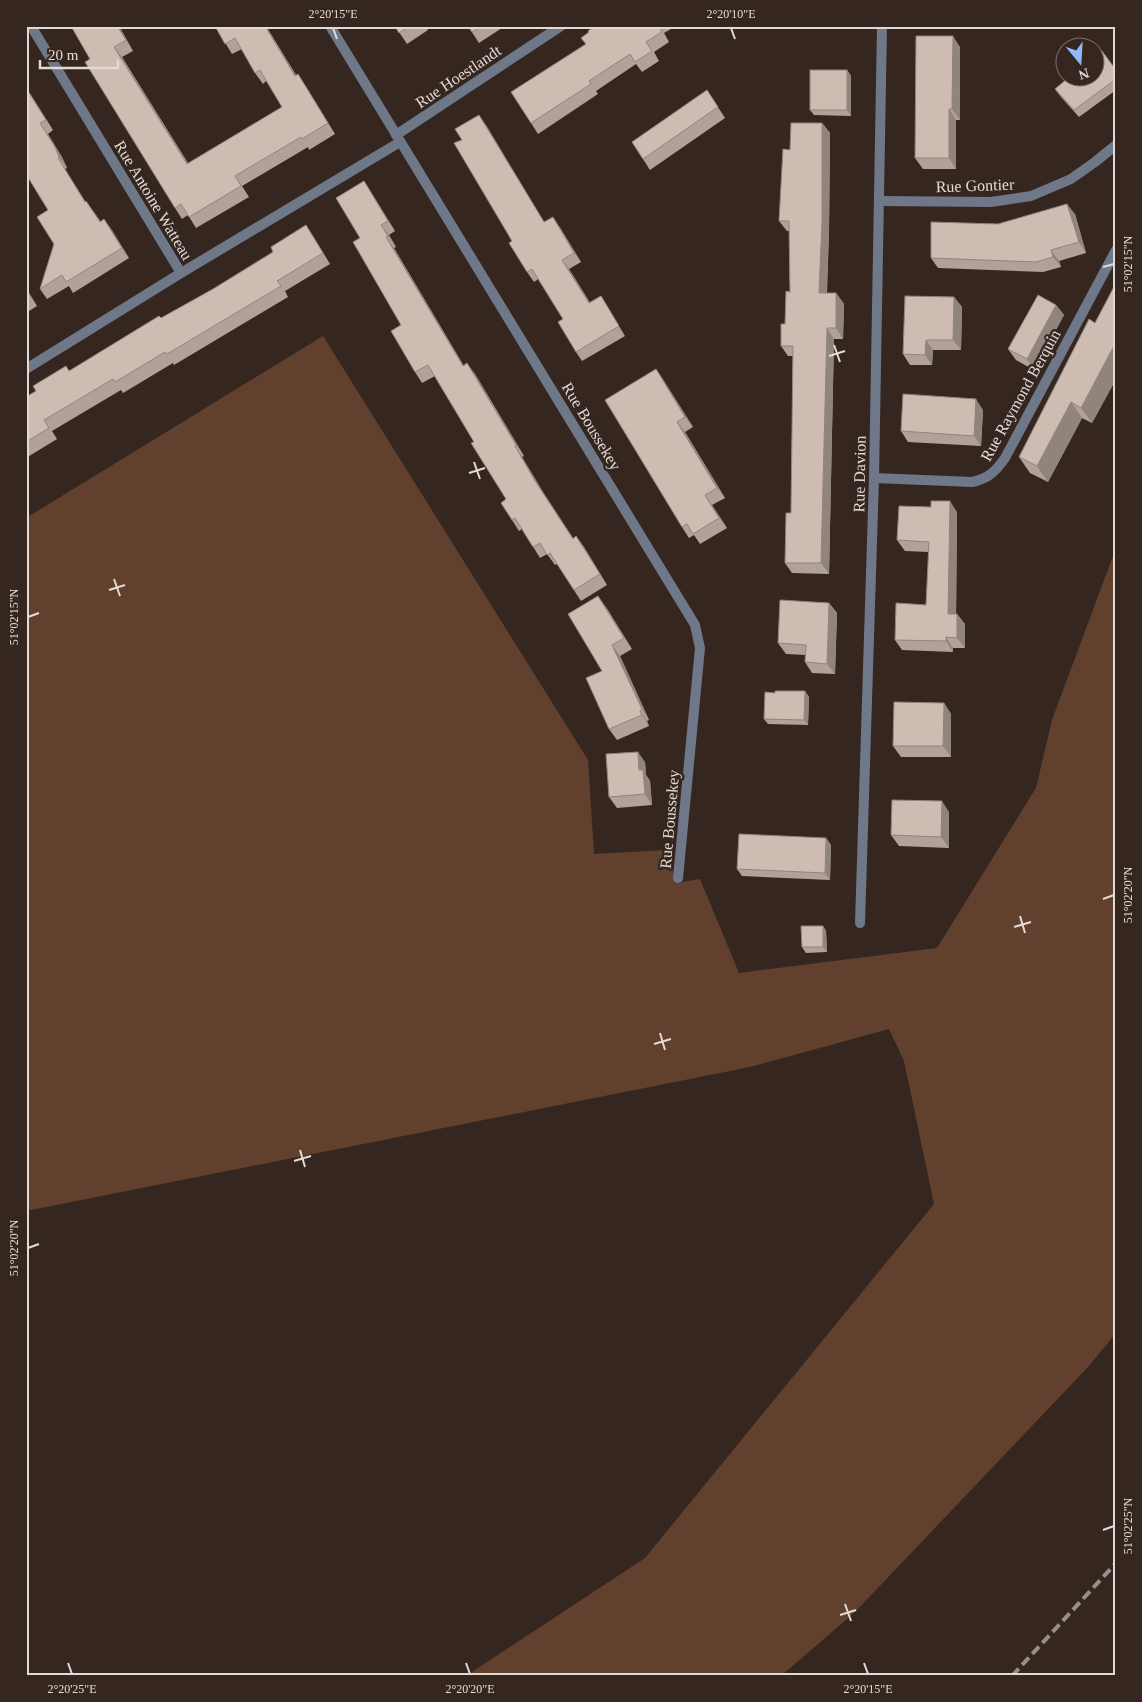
<svg xmlns="http://www.w3.org/2000/svg" width="1142" height="1702" font-family="'Times New Roman',serif">
<rect width="100%" height="100%" fill="#352720"/>
<path fill="#61402e" d="M323,336l265,424 6,94 73,-4 9,33 24,-4 39,94 198,-25 99,-160 16,-68 64,-172v785l-28,34 -233,245 -74,64h-315l179,-118 289,-354 -30,-143 -15,-32 -139,38 -724,144v-693z"/>
<g fill="none" stroke-linecap="round" stroke-linejoin="round">
<g stroke="#6f7888" stroke-width="10">
<path d="M31,26l150,247"/>
<path d="M330,26l365,599 5,23 -22,230"/>
<path d="M396,135l165,-109"/>
<path d="M880,201l111,1 40,-6 40,-17 24,-17 21,-17"/>
<path d="M26,369l155,-96 219,-131"/>
<path d="M874,478l98,4c16,-3 24,-11 33,-24l111,-208"/>
<path d="M860,923l14,-445 8,-452"/>
</g>
<path stroke="#998e88" stroke-width="4" stroke-dasharray="10 5" stroke-linecap="butt" d="M1012,1676l104,-113"/>
</g>
<g fill="#b1a299">
<path d="M71,26h48l14,25 -11,6 66,106 94,-56 -16,-26 -3,3 -8,-11 -13,-24 -10,5 -17,-28h51l30,49 9,10 30,49 -26,16 -1,-3 -66,39 7,11 -53,31 -8,-13 -6,4 -7,-11 -85,-149z"/>
<path d="M395,26h31l2,4 -21,14z"/>
<path d="M468,26h37l-26,17z"/>
<path d="M595,26h74l2,3 -7,4 5,9 -15,10 5,9 -17,11 -6,-8 -40,27 2,3 -60,40 -7,-11 55,-79 3,-12z"/>
<path d="M960,47v73h-4v49h-33l-8,-11z"/>
<path d="M847,70l4,6v40l-37,-1 -4,-5z"/>
<path d="M1116,70v20l-37,27 -18,-20 -6,-8z"/>
<path d="M26,87l27,43 -5,4 14,23 5,11 -2,1 20,32 9,11 7,10 3,-3 25,39 -56,35 -4,-7 -22,13 -7,-10 14,-45 -6,-34 -22,-36z"/>
<path d="M707,90l18,28 -75,52 -18,-28z"/>
<path d="M822,123l8,10 -1,100 -2,60h9l8,11 -1,35h-9l-5,235 -37,-1 -7,-10 6,-50 2,-157h-5l-7,-10 9,-54 -1,-61h-2l-8,-10 11,-71z"/>
<path d="M486,125l58,97 15,4 22,36 -12,7 21,34 11,-7 24,40 -43,25 -6,-9 -13,-33 -25,-40 -4,3 -7,-10 -65,-132z"/>
<path d="M364,181l31,50 -6,4 7,12 -2,1 70,118 11,8 49,82 -2,1 21,35 30,46 3,-2 8,11 23,38 -26,16 -24,-37 -2,1 -8,-11 -7,4 -18,-29 -3,2 -7,-11 -6,-21 -32,-57 -39,-66 -13,7 -7,-11 -14,-47 -41,-87z"/>
<path d="M1075,214l11,39 -27,8 2,6 -18,5 -105,-4 -7,-10 67,-34z"/>
<path d="M313,236l17,28 -45,27 3,6 -114,68 -1,-2 -50,30 -2,-3 -69,41 5,8 -31,19v-61l43,-26 92,-53z"/>
<path d="M1116,283v96l-24,44 -10,-5 -34,64 -18,-9 -11,-16 76,-134z"/>
<path d="M26,288l11,18 -11,7z"/>
<path d="M954,297l8,10 -1,43h-28l-1,15h-22l-7,-11z"/>
<path d="M1056,305l8,10 -30,55 -18,-10 -8,-11z"/>
<path d="M656,369l37,58 -8,5 40,66 -13,7 15,23 -27,16 -6,-9 -5,3 -7,-11z"/>
<path d="M983,410l-2,36 -73,-4 -7,-11z"/>
<path d="M957,512l-1,102h1l8,10v24h-12v4l-51,-2 -7,-10 31,-35 3,-53 -24,-1 -8,-11z"/>
<path d="M829,603l8,10 -2,61 -23,-1 -7,-11 1,-7 -20,-1 -8,-11z"/>
<path d="M606,607l26,42 -12,7 29,64 -2,1 2,5 -32,14 -8,-11 -7,-58z"/>
<path d="M805,691l4,6 -1,28 -40,-1 -4,-5 11,-26z"/>
<path d="M944,703l7,11v43h-50l-8,-11z"/>
<path d="M645,762l1,13 4,6 2,24 -35,3 -8,-11z"/>
<path d="M949,812v36l-50,-2 -8,-11z"/>
<path d="M826,838l5,7 -1,35 -88,-4 -5,-7z"/>
<path d="M823,926l3,5 1,21 -21,1 -4,-6z"/>
</g>
<g fill="#90847d">
<path d="M117,26h2l14,25 -7,-11z"/>
<path d="M265,26l4,6 34,54 -8,-10z"/>
<path d="M953,36l7,11v73l-8,-11z"/>
<path d="M114,47l8,10 72,117 -7,-10z"/>
<path d="M847,70l4,6v40l-4,-6z"/>
<path d="M949,109l7,11v49l-7,-11z"/>
<path d="M479,115l7,10 64,107 -6,-10z"/>
<path d="M40,123l22,34 5,11 -8,-11z"/>
<path d="M822,123l8,10 -1,100 -3,70 -7,-10z"/>
<path d="M364,181l7,11 24,39 -7,-10z"/>
<path d="M1067,204l8,10 11,39 -7,-11z"/>
<path d="M553,217l6,9 22,36 -7,-9z"/>
<path d="M104,219l8,11 17,28 -7,-10z"/>
<path d="M381,225l8,10 7,12 -8,-11z"/>
<path d="M386,237l8,11 76,129 -7,-11z"/>
<path d="M1051,250l8,11 2,6 -8,-10z"/>
<path d="M562,260l7,9 27,43 -7,-9z"/>
<path d="M26,288l11,18 -11,-16z"/>
<path d="M836,293l8,11 -1,35 -7,-11z"/>
<path d="M954,297l8,10 -1,43 -8,-10z"/>
<path d="M1056,305l8,10 -30,55 -7,-11z"/>
<path d="M827,328l7,11 -5,235 -8,-11z"/>
<path d="M926,340l7,10 -1,15 -7,-10z"/>
<path d="M1116,342v37l-24,44 -11,-15z"/>
<path d="M467,363l8,11 49,82 -8,-11z"/>
<path d="M656,369l7,10 30,48 -8,-10z"/>
<path d="M976,399l7,11 -2,36 -7,-10z"/>
<path d="M1071,402l11,16 -34,64 -11,-16z"/>
<path d="M677,422l8,10 40,66 -8,-10z"/>
<path d="M515,446l7,11 21,35 37,57 -45,-68z"/>
<path d="M705,495l7,10 15,23 -8,-10z"/>
<path d="M950,501l7,11 -1,112 -8,-10z"/>
<path d="M576,536l8,11 23,38 -7,-11z"/>
<path d="M598,596l8,11 26,42 -8,-11z"/>
<path d="M829,603l8,10 -2,61 -8,-10z"/>
<path d="M957,614l8,10v24l-8,-10z"/>
<path d="M946,637l7,11v4l-7,-11z"/>
<path d="M612,645l8,11 29,64 -7,-11z"/>
<path d="M805,691l4,6 -1,28 -4,-5z"/>
<path d="M944,703l7,11v43l-8,-11z"/>
<path d="M640,711l7,10 2,5 -7,-11z"/>
<path d="M638,752l7,10 1,13 4,6 2,24 -7,-11 -6,-24z"/>
<path d="M942,801l7,11v36l-8,-11z"/>
<path d="M826,838l5,7 -1,35 -5,-7z"/>
<path d="M823,926l3,5 1,21 -4,-5z"/>
</g>
<g fill="#cebcb2" stroke="#90847d">
<path d="M71,26h46l9,14 -12,7 73,117 95,-57 -22,-37 -5,3 -20,-35 -10,6 -10,-18h50l30,50 3,-2 30,49 -26,16 -1,-2 -66,39 6,10 -52,31 -8,-13 -6,4 -90,-146 5,-3z"/>
<path d="M395,26h15l-11,7z"/>
<path d="M468,26h14l-10,6z"/>
<path d="M595,26h64l3,6 -16,10 6,9 -17,11 -5,-8 -41,27 2,3 -60,39 -20,-31 75,-48 -5,-6 8,-6 -1,-1z"/>
<path d="M916,36h37l-1,73h-3v49h-34z"/>
<path d="M1102,51l14,19v9l-42,31 -19,-21 13,-11h26v-23z"/>
<rect x="810" y="70" width="37" height="40"/>
<path d="M26,88l20,32 -6,3 15,24 4,10 -1,1 27,44 1,-1 14,21 4,-3 18,29 -56,34 -4,-7 -22,14 14,-45 -17,-27 11,-7 -22,-36z"/>
<path d="M707,90l11,17 -75,52 -11,-17z"/>
<path d="M479,115l65,107 9,-5 21,36 -12,7 27,43 12,-7 18,30 -43,26 -18,-30 5,-3 -31,-50 -5,3 -18,-29 3,-2 -58,-98 8,-3 -7,-11z"/>
<path d="M791,123h31v99l-3,71h17v35h-9l-6,235h-36l1,-50h5l2,-167h-12v-22h4l1,-33 4,1 -1,-71h-10l4,-72 7,1z"/>
<path d="M364,181l24,40 -7,4 7,11 -2,1 77,129 4,-3 49,82 -1,1 20,35 38,58 3,-3 24,38 -26,16 -24,-37 -3,2 -7,-12 -7,4 -18,-29 -3,2 -11,-17 5,-4 -35,-56 3,-1 -46,-77 -13,7 -24,-41 10,-6 -48,-83 7,-4 -24,-40z"/>
<path d="M1067,204l12,38 -28,8 2,7 -17,5 -105,-4v-36l67,2z"/>
<path d="M306,225l17,28 -46,28 4,5 -114,68 -2,-2 -50,30 -2,-3 -69,41 5,8 -23,14v-45l10,-6 -3,-5 33,-20 3,5 90,-55 2,2 52,-29 60,-37 -2,-5z"/>
<path d="M1116,283v59l-35,66 -10,-6 -34,64 -18,-9 70,-138 6,4z"/>
<path d="M26,290l3,5 -3,2z"/>
<path d="M1038,295l18,10 -29,54 -19,-10z"/>
<path d="M905,296l49,1 -1,43h-27l-1,15 -22,-1z"/>
<path d="M656,369l29,48 -8,5 40,66 -12,7 14,23 -26,16 -6,-10 -5,3 -77,-127z"/>
<path d="M903,394l73,5 -2,37 -73,-5z"/>
<path d="M931,501h19l-2,113h9v24l-11,-1v4l-51,-1 1,-37 30,2 3,-63 -32,-2 2,-34 32,1z"/>
<path d="M598,596l26,42 -12,7 30,64 -2,2 2,4 -33,14 -23,-51 16,-7 -34,-57z"/>
<path d="M780,600l49,3 -2,61 -22,-2 1,-17 -28,-2z"/>
<path d="M775,691h30l-1,29 -40,-1 1,-27 10,1z"/>
<path d="M894,702l50,1 -1,43h-50z"/>
<path d="M638,752l1,18h4l2,24 -36,3 -3,-43z"/>
<path d="M892,800l50,1 -1,36 -50,-2z"/>
<path d="M739,834l87,4 -1,35 -88,-4z"/>
<path d="M801,926h22v21h-21z"/>
</g>
<path fill="none" stroke="#e3dad5" stroke-width="2" d="M333,28l4,11M731,28l4,11M1103,267l11,-3M834,345l6,17M829,356l16,-5M474,462l6,17M469,473l16,-5M114,579l6,17M109,590l16,-5M28,617l11,-4M1103,899l11,-4M1020,916l5,17M1014,927l17,-5M660,1033l5,17M654,1044l17,-5M300,1150l5,17M294,1161l17,-5M28,1248l11,-4M1103,1530l11,-4M845,1604l6,17M840,1615l16,-5M68,1663l4,11M466,1663l4,11M864,1663l4,11"/>
<g text-anchor="middle" stroke-width="5" stroke-linejoin="round" paint-order="stroke">
<g font-size="16" fill="#e3dad5" stroke="#352720">
<text transform="translate(458 76) rotate(-34)" y="6">Rue Hoestlandt</text>
<text transform="translate(975 185) rotate(-2)" y="6">Rue Gontier</text>
<text transform="translate(154 200) rotate(59)" y="6">Rue Antoine Watteau</text>
<text transform="translate(1020 395) rotate(-61)" y="6">Rue Raymond Berquin</text>
<text transform="translate(592 426) rotate(59)" y="6">Rue Boussekey</text>
<text transform="translate(859 474) rotate(-89)" y="6">Rue Davion</text>
<text transform="translate(669 819) rotate(-85)" y="6">Rue Boussekey</text>
</g>
</g>
<rect width="1142" height="1702" fill="none" stroke="#352720" stroke-width="55"/>
<g transform="translate(1080 62) rotate(162)"><circle r="24" fill="#352720" stroke="#7b6f68"/>
<path d="M0-4L9 19L0 12L-9 19Z" fill="#92b7fd"/>
<text y="-8" font-size="14" font-weight="bold" text-anchor="middle" fill="#e3dad5">N</text>
</g>
<path d="M40 60v8h78v-8" fill="none" stroke="#e3dad5" stroke-width="2.5"/>
<text x="48" y="60" font-size="15" fill="#e3dad5" stroke="#352720" stroke-width="4" paint-order="stroke">20 m</text>
<rect x="28" y="28" width="1086" height="1646" fill="none" stroke="#e3dad5" stroke-width="2"/>
<g font-size="12" text-anchor="middle" fill="#e3dad5">
<text x="333" y="18">2°20'15"E</text>
<text x="731" y="18">2°20'10"E</text>
<text transform="translate(1128 264) rotate(-90)" y="4">51°02'15"N</text>
<text transform="translate(14 617) rotate(-90)" y="4">51°02'15"N</text>
<text transform="translate(1128 895) rotate(-90)" y="4">51°02'20"N</text>
<text transform="translate(14 1248) rotate(-90)" y="4">51°02'20"N</text>
<text transform="translate(1128 1526) rotate(-90)" y="4">51°02'25"N</text>
<text x="72" y="1693">2°20'25"E</text>
<text x="470" y="1693">2°20'20"E</text>
<text x="868" y="1693">2°20'15"E</text>
</g>
</svg>
